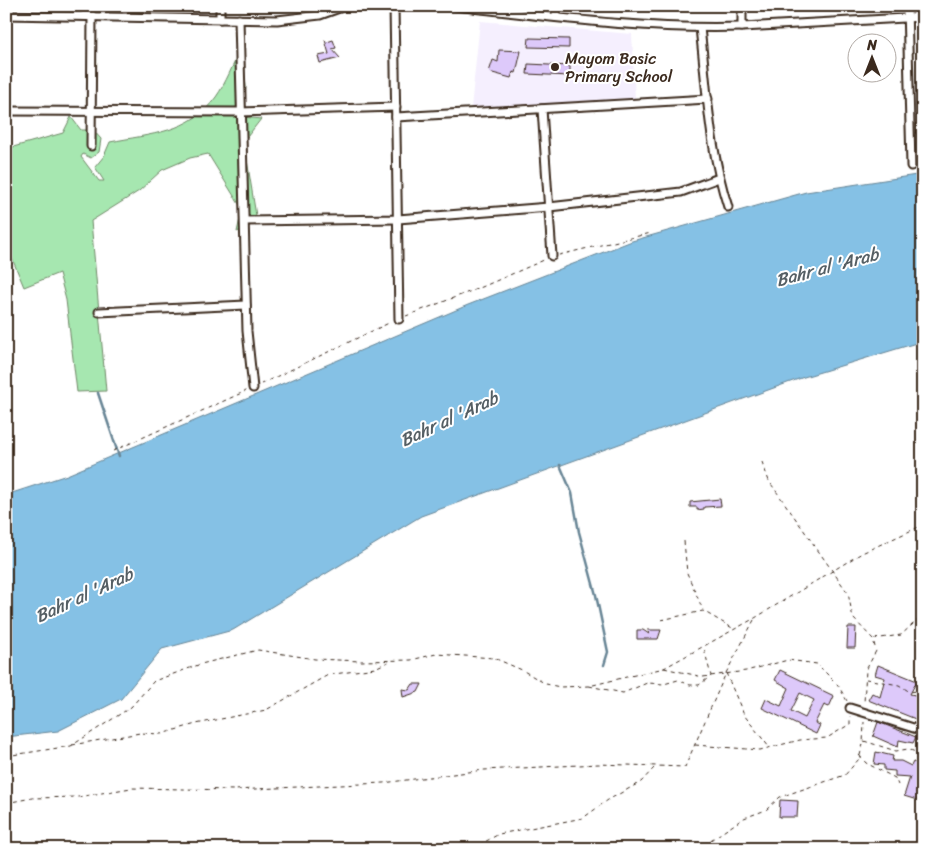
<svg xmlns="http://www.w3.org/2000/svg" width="929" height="855" font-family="Sriracha,sans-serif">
<rect width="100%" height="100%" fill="#fff"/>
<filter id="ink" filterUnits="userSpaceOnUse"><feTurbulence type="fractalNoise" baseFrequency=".02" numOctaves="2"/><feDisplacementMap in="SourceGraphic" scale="10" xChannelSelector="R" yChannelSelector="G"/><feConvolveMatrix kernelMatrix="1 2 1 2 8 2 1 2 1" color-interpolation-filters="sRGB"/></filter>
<g filter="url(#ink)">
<path fill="#f5effe" d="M480,21l152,13 3,66 -164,8z"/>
<path fill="#a6e7b0" stroke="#708867" d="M241,49l5,37 -3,31 18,2 -17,22 13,81 -20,10 5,-23 -34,-55 -18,4 -28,12 -23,21 -48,30 15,170 -29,1 -11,-92 -7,-27 -35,14 -18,-43v-95l57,-16 8,-16 10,13h12l8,9 -2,13 -8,6 -8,-4 -2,3 18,24h5l-9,-14 9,-11 6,-14c40,-8 80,-9 106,-45 10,-14 17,-33 25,-48z"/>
<path fill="#85c1e5" stroke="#678595" d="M923,174v167l-119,36 -383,139 -188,114 -71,19 -41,50 -63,32 -52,6v-242l61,-20 401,-170 164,-64 174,-49z"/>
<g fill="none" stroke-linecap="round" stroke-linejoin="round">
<g stroke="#678595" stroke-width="2.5">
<path d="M98,393l21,63"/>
<path d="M560,465l12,28 7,39 17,63 12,57 -4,13"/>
</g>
</g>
<g fill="#ddc9fa" stroke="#3b2a1e" fill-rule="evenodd">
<path d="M529,38l40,1v9l-41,-1z"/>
<path d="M325,40l2,2 6,-2 3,8 -4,1 8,9 -20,5 -2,-7 11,-2z"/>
<path d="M499,50l22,1 -5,22 -3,-1 -2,6 -22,-6 4,-12 5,2z"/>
<path d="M528,64l42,2v10l-43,-2z"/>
<path d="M720,499l1,7 -17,1v2l-7,1v-3h-7v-5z"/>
<path d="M848,627h8l-1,21h-8z"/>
<path d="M637,630h6l6,4 -1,-4h13l-3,9h-21z"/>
<path d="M878,665l39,16 -7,13 10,2 -2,13 5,3v10l-55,-22 4,-7 8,4 5,-19 -10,-3z"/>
<path d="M780,670l54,26 -5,11 -5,-2 -9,18 5,2 -4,9 -54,-26 4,-9 15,7 8,-18 -14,-8zM800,693l14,7 -9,18 -14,-7z"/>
<path d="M413,684h9l-4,8 -15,5 -1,-8 7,1z"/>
<path d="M878,722l38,15 -3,6 -14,-3 -1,7 -25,-11z"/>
<path d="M876,752l17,4 -1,5h9l10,5 2,-4 10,3v26l-4,-2 -2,11 -13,-4 6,-19 -15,-1v-5l-11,-1v-5l-10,-1z"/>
<path d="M780,800l18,1 -1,16h-18z"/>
</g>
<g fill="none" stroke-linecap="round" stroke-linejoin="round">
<defs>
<g id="street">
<path d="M394,6l5,313"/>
<path d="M455,6c96,11 191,24 287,21"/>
<path d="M556,6v11"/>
<path d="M742,6v21l181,-10"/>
<path d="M907,6l4,160"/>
<path d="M6,15l271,5 43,-5 25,-9"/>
<path d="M85,15l1,-9"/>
<path d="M220,19v-13"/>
<path d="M239,19l8,312 6,57"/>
<path d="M700,28c7,60 9,121 28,179"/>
<path d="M542,109l10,147"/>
<path d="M6,111l235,1 155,-5"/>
<path d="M396,117l312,-18"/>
<path d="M91,146l1,-131"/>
<path d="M245,221l153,-2 151,-12 132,-15 38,-14"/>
<path d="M99,312l147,-7"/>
<path d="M850,708l73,23"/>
</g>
</defs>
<use href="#street" stroke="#3b2a1e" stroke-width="11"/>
<g stroke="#3b2a1e" stroke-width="1" stroke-dasharray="4 4" stroke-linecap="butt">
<path d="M559,255l92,-22"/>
<path d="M406,316l76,-29 62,-27"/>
<path d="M261,384l130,-62"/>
<path d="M113,451l133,-60"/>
<path d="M762,462l7,19 79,112 5,25 20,21 3,12 -10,19 -2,33"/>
<path d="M684,541l3,32 16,37"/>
<path d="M661,620l42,-9 31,18"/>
<path d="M874,639l27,-4 22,-20"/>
<path d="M664,668l39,9 43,-6 42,-11 29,4 21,21 9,16"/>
<path d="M726,673l18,42 25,32"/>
<path d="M866,679l33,6 11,7 13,-2"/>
<path d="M589,686l34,7 24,-10 17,1 14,-4 12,5h9l12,-9 -7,-28"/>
<path d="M864,741l32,10 12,-2 15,6"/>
<path d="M72,745l68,-12 21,1 35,-10 70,-14 62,-35 47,-7 15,-7"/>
<path d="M695,745l65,5 40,-10 27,-2 23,-14v-8"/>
<path d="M859,755l7,8 29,15 3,7"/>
<path d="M6,756l65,-10 60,-39 23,-26 47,-17 57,-14 57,9 46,2 50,-1 25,-6 58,4 28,12 24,14 14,3 29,-1 75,-18 91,-50 107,-65 61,-28"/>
<path d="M6,803l26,-5 46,-1 53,-9 103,2 149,-7 101,-13 114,-6 87,3 41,-94 28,-53"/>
<path d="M472,849l27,-15 84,-16 25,-18 33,-18 13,-14"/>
<path d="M697,849l47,-31 22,-8 14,-13 65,-22 14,-16 4,-15 1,-22"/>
</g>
<use href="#street" stroke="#fff" stroke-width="7"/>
</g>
</g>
<circle fill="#3b2a1e" stroke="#fff" stroke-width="2" cx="555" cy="67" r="5"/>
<g text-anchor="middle" stroke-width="4" stroke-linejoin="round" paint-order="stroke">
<g font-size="16" fill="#3b2a1e" stroke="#fff" text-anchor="start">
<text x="565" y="64">Mayom Basic<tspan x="565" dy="18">Primary School</tspan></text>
</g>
<g font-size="18" font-style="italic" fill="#555f64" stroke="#fff">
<text transform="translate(827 267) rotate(-15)" y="6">Bahr al 'Arab</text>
<text transform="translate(449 419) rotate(-25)" y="6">Bahr al 'Arab</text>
<text transform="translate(84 595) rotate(-25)" y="6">Bahr al 'Arab</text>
</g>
</g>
<rect width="929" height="855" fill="none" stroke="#fff" stroke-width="25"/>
<rect x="12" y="12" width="904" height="830" fill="none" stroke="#3b2a1e" stroke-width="2" filter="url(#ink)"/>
<g transform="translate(872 58)"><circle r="24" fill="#ffffff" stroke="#b1aaa5"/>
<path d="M0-4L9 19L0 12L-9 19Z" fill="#3b2a1e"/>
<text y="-8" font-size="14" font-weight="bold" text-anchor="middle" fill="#3b2a1e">N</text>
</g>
</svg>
